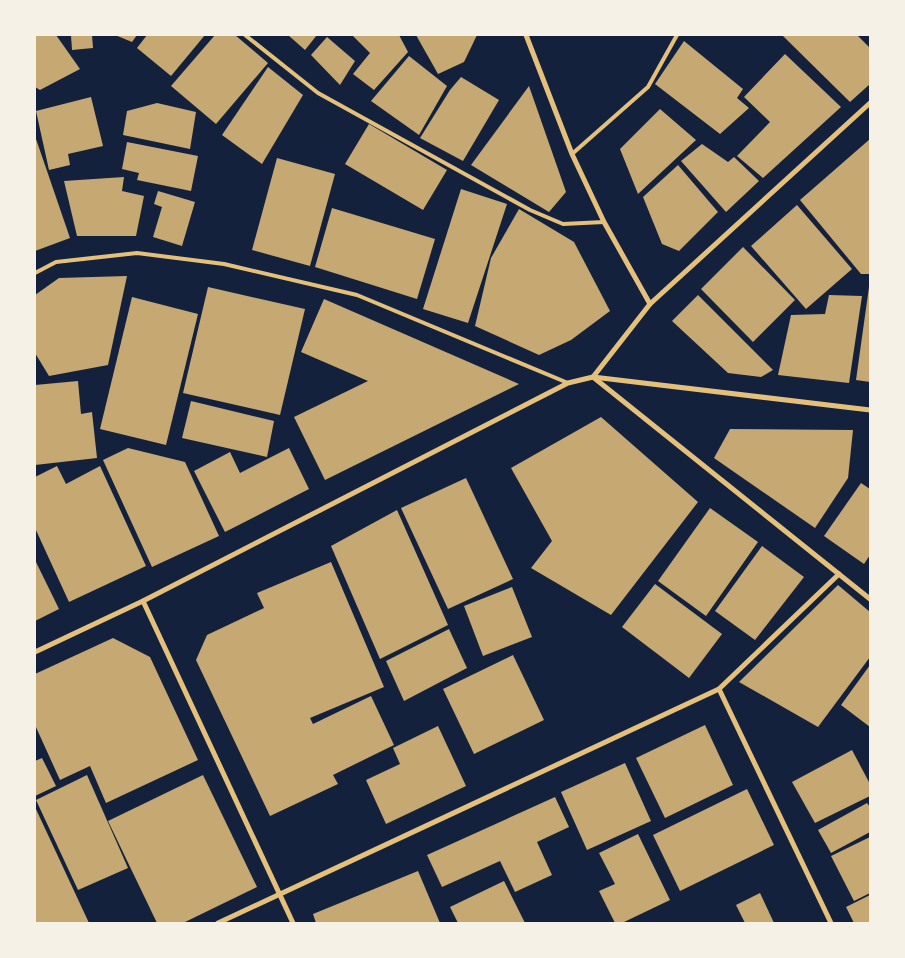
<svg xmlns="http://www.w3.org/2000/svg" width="905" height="958" font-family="'Golos Text',sans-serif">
<rect width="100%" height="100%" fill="#14213d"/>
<g fill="#c6a872">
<path d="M35,35h21l24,34 -40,21 -5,-3z"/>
<path d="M71,35h21l1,13 -21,2z"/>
<path d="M115,35h22l-5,7z"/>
<path d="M147,35h58l-34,41 -34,-28z"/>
<path d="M215,35h20l33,28 -52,61 -45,-38z"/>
<path d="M288,35h29l-12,15z"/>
<path d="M352,35h47l9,17 -34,38 -21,-16 17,-21z"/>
<path d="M416,35h61l-13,27 -26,12z"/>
<path d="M782,35h75l13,13v36l-20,18z"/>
<path d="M327,37l28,24 -15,24 -29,-30z"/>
<path d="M684,41l59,48 -6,9 12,10 -29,26 -65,-50z"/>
<path d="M785,54l56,53 -78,71 -26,-22 33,-34 -26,-25z"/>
<path d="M409,56l38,30 -28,49 -48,-34z"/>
<path d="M268,67l35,28 -41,69 -40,-29z"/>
<path d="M461,77l38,23 -36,61 -43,-23 30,-48z"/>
<path d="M529,86l37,106 -17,20 -78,-47z"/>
<path d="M91,97l12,49 -35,8 2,11 -21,5 -13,-59z"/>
<path d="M157,103l39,9 -6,37 -67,-14 4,-24z"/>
<path d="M660,109l36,31 -58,54 -18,-45z"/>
<path d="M369,124l78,46 -24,40 -78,-46z"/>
<path d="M35,136l35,102 -35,13z"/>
<path d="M870,139v135h-9l-61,-74z"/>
<path d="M127,142l71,14 -7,35 -54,-11 2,-7 -17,-4z"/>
<path d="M702,144l26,18 6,-5 25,24 -33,31 -45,-51z"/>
<path d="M277,158l58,16 -25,92 -58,-16z"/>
<path d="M678,165l40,47 -39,39 -17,-7 -19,-47z"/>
<path d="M124,177l-2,14 22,5 -8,40h-59l-13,-55z"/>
<path d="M461,189l46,15 -39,119 -45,-14z"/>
<path d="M158,191l37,11 -13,44 -29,-9 9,-30 -8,-3z"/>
<path d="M797,205l55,64 -46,40 -55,-63z"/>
<path d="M332,208l103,31 -18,60 -102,-32z"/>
<path d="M519,209l55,33 36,69 -39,29 -32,15 -64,-29 16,-68z"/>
<path d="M743,247l52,53 -42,42 -52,-53z"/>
<path d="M127,276l-19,89 -59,11 -14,-23v-58l24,-17z"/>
<path d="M208,287l97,22 -25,106 -97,-22z"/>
<path d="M869,287h1v95l-14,-2z"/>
<path d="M698,295l75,75 -12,7 -33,-4 -56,-52z"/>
<path d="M829,295l33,1 -13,87 -71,-8 13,-60 34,-1z"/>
<path d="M132,297l66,17 -32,131 -66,-16z"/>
<path d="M324,299l195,85 -194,96 -31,-63 74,-36 -67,-29z"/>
<path d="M78,381l3,33 11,-2 5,46 -62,7v-80z"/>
<path d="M191,401l83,20 -7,36 -85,-19z"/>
<path d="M601,417l97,85 -87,113 -80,-47 21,-27 -41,-73z"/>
<path d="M730,429l123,1 -5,48 -33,50 -101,-70z"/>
<path d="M128,448l57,14 34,74 -67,31 -49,-107z"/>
<path d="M289,448l20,41 -84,43 -31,-61 36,-19 10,21z"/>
<path d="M57,466l9,18 34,-18 46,100 -77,36 -34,-74v-51z"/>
<path d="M466,478l47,101 -65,30 -47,-101z"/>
<path d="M861,483l9,6v66l-6,9 -40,-28z"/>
<path d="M710,508l48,34 -52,74 -48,-35z"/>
<path d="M397,510l51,115 -68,34 -49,-113z"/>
<path d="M762,546l42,31 -49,63 -40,-29z"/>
<path d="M35,560l24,49 -24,12z"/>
<path d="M331,562l53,125 -74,31 3,6 58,-28 23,49 -61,30 5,9 -68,32 -74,-156 11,-25 57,-27 -7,-15z"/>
<path d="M655,584l67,50 -33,44 -67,-51z"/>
<path d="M838,585l32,27v45l-52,70 -79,-45z"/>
<path d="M512,587l20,50 -49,19 -19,-50z"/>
<path d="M449,629l18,39 -63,33 -18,-40z"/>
<path d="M113,638l37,19 48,103 -92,43 -16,-37 -30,14 -25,-55v-51z"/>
<path d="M513,655l31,65 -70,34 -31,-65z"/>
<path d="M870,665v62l-29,-22z"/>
<path d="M705,725l28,60 -68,33 -29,-60z"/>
<path d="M438,726l28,60 -80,38 -20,-44 34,-16 -7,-16z"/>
<path d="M852,750l18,34v12l-55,27 -23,-41z"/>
<path d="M42,758l14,28 -21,10v-35z"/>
<path d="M625,763l26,58 -64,29 -26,-58z"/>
<path d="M87,775l41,93 -50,22 -42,-90z"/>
<path d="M203,775l54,112 -74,36h-26l-49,-102z"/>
<path d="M747,789l27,56 -94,46 -27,-56z"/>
<path d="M555,797l14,30 -32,15 15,33 -37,17 -15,-31 -58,26 -15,-32z"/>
<path d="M867,803l3,4v25l-39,21 -13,-23z"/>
<path d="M35,807l54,116h-54z"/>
<path d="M638,834l32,66 -48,23h-7l-16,-32 16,-7 -16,-31z"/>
<path d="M870,837v56l-16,8 -23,-45z"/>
<path d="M418,871l22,52h-124l-3,-9z"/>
<path d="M504,881l21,42h-67l-8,-16z"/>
<path d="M760,893l14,30h-29l-9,-18z"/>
<path d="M870,895v28h-16l-8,-16z"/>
</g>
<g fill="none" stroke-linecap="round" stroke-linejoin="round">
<g stroke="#e5c07b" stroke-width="4">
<path d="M245,35l73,58 212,117 33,14 41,-2"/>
<path d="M572,154l76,-67 29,-52"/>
<path d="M35,273l21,-11 81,-9 87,11 133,31 211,88"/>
</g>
<g stroke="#e5c07b" stroke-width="5">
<path d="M526,35l46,119 32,68 46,82"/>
<path d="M870,103l-220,201 -57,73 277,222"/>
<path d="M143,601l150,322"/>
<path d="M35,652l108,-51 425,-218 25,-6 277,33"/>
<path d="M719,689l112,234"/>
<path d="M218,923l501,-234 120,-115"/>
</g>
</g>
<rect width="905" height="958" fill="none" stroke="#f6f1e7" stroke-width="72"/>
</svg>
